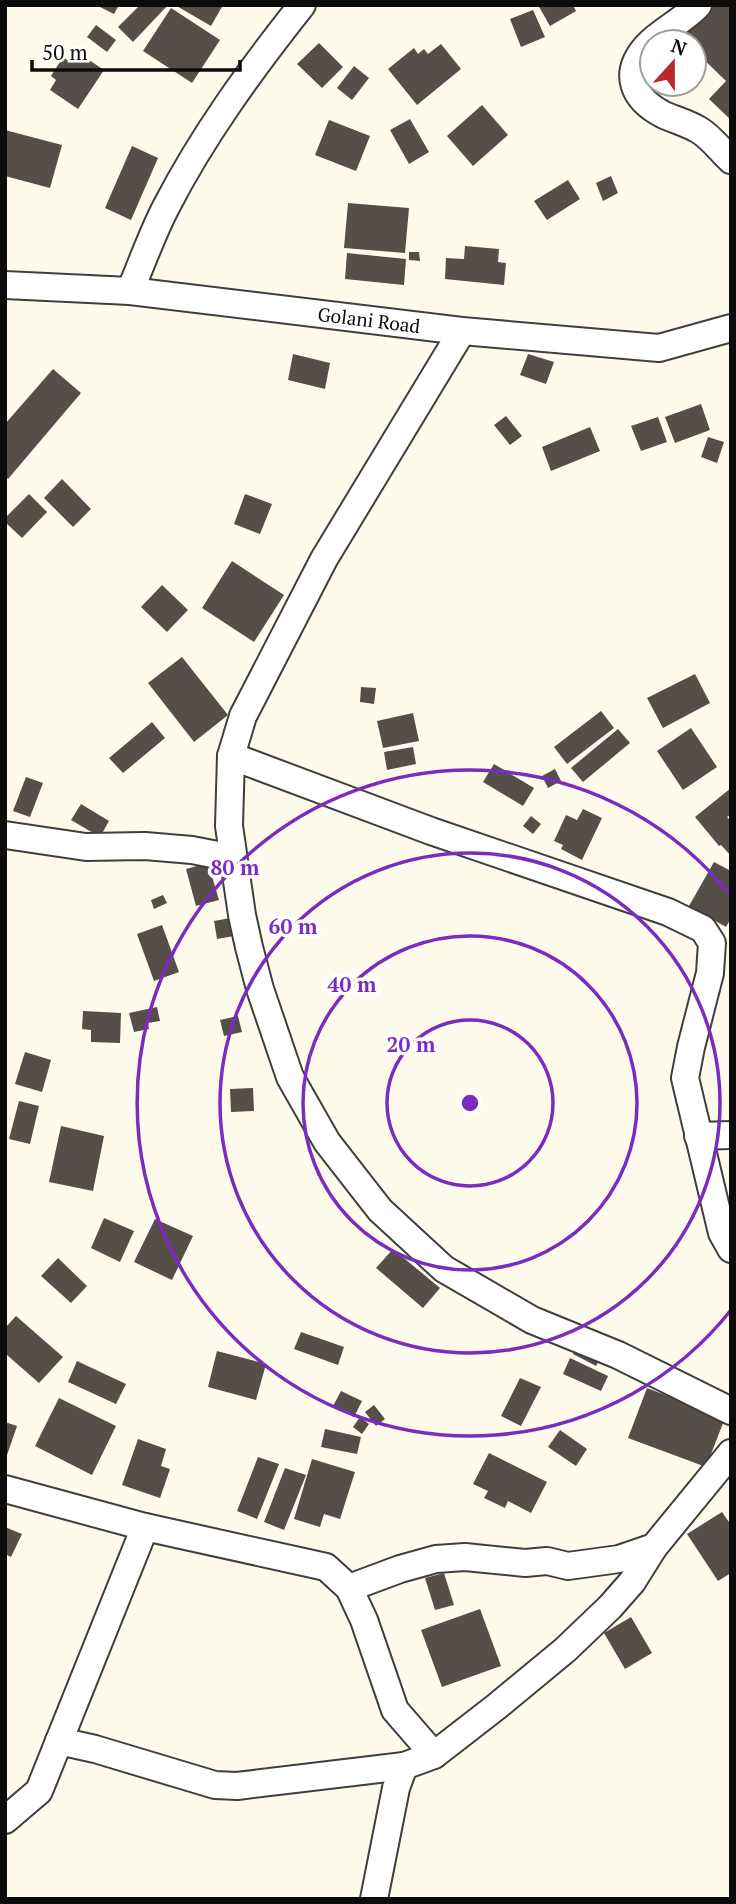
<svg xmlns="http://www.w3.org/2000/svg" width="736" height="1904" font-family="'PT Serif',serif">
<rect width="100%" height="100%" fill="#fffbec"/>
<g fill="#554e49">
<path d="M96,5h23l-5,9z"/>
<path d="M140,5h28l-35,37 -15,-15z"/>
<path d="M175,5h48l-12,21z"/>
<path d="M538,5h35l3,6 -26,15z"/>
<path d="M710,5h17l4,4v111l-22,-21 17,-18 -32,-31v-8h-9l-5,-5z"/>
<path d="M171,8l49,32 -28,43 -49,-32z"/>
<path d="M533,10l12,27 -24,10 -11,-28z"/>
<path d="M96,25l20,15 -9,12 -20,-15z"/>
<path d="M319,43l24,24 -21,21 -25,-24z"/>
<path d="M441,44l20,25 -44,36 -29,-36 26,-21 4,6 6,-5 4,5z"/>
<path d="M77,52l27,18 -26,39 -28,-19 6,-10 -5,-4 12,-19 7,5z"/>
<path d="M354,66l15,12 -17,22 -15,-12z"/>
<path d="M482,105l26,30 -35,31 -26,-30z"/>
<path d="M410,119l19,33 -20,12 -19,-34z"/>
<path d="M329,120l41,16 -14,35 -41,-16z"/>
<path d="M5,130l57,15 -12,43 -45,-12z"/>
<path d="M132,146l26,12 -27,62 -26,-12z"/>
<path d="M611,176l7,17 -15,8 -7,-18z"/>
<path d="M568,180l12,19 -33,21 -13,-19z"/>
<path d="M348,203l61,5 -4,45 -61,-5z"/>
<path d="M465,246l34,3 -1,13 8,1 -2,22 -59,-6 1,-21 18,1z"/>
<path d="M409,252h10l1,9 -11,-1z"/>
<path d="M347,253l59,6 -2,26 -59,-6z"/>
<path d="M293,354l37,9 -5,26 -37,-9z"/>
<path d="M528,354l26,8 -8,22 -26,-9z"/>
<path d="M53,369l28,24 -73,86 -3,-3v-52z"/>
<path d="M701,404l9,26 -35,13 -10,-26z"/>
<path d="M506,416l16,20 -12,9 -16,-20z"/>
<path d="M658,417l9,25 -26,9 -10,-25z"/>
<path d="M590,427l10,24 -49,20 -9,-24z"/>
<path d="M708,437l16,5 -7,21 -16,-6z"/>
<path d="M62,479l29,30 -18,18 -29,-29z"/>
<path d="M29,494l18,18 -25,26 -17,-16v-4z"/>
<path d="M245,494l27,10 -12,30 -26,-10z"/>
<path d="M232,561l52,34 -30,47 -52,-34z"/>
<path d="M162,585l26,25 -21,22 -26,-25z"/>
<path d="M182,657l46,58 -34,27 -46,-59z"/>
<path d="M695,674l15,29 -47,25 -16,-30z"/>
<path d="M361,687l15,1 -2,16 -14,-2z"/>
<path d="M601,711l13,17 -47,36 -13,-17z"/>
<path d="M413,713l6,28 -36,7 -6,-27z"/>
<path d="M152,722l13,16 -42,35 -14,-15z"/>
<path d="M691,728l26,39 -34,23 -26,-39z"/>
<path d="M618,729l12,14 -47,39 -12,-14z"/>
<path d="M413,747l3,17 -29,6 -3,-18z"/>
<path d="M494,764l40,24 -11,18 -40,-24z"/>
<path d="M555,769l6,12 -13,7 -6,-12z"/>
<path d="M26,777l17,6 -13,34 -17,-6z"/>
<path d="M731,788v27l-4,2 4,4v35l-10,-11 -2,1 -24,-29z"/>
<path d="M81,804l28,17 -9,16 -29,-17z"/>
<path d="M583,809l19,9 -20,42 -21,-11 2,-4 -9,-4 12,-26 11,5z"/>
<path d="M531,816l10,8 -8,10 -10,-8z"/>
<path d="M714,862l17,9v47l-5,9 -37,-21z"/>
<path d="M208,863l11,37 -23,6 -10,-37z"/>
<path d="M163,895l4,8 -13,6 -3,-9z"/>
<path d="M230,918l4,18 -17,3 -3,-18z"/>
<path d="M162,925l17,47 -25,9 -17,-47z"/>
<path d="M157,1007l3,14 -12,2 1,6 -15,3 -5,-19z"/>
<path d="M83,1011l38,2 -1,30 -29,-1v-12l-9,-1z"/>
<path d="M238,1016l4,16 -18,4 -4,-16z"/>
<path d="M25,1052l26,8 -9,32 -27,-8z"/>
<path d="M253,1088l1,23 -23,1 -1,-23z"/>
<path d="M19,1101l20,5 -9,38 -21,-5z"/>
<path d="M61,1126l43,10 -11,55 -44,-9z"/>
<path d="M104,1218l30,13 -14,31 -29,-14z"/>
<path d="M155,1219l38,17 -21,44 -38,-18z"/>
<path d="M393,1249l47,39 -17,20 -47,-40z"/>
<path d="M58,1258l29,28 -16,17 -30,-27z"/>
<path d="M16,1316l47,41 -24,26 -32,-28 -2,2v-29z"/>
<path d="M301,1332l43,15 -6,18 -44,-16z"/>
<path d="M580,1342l23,12 -7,12 -23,-12z"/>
<path d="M217,1351l49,13 -10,36 -48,-13z"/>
<path d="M570,1358l38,18 -7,15 -38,-17z"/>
<path d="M77,1361l49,23 -10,20 -48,-22z"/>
<path d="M520,1378l21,9 -20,39 -20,-10z"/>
<path d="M647,1388l78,30 -19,49 -78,-29z"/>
<path d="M341,1391l21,10 -8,16 -21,-11z"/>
<path d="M59,1398l57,28 -24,49 -57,-29z"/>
<path d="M374,1405l11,14 -9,7 -11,-14z"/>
<path d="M360,1417l9,7 -7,10 -9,-7z"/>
<path d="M5,1422l12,4 -11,32h-1z"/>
<path d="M325,1429l36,8 -4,17 -36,-7z"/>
<path d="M560,1430l27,19 -11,17 -28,-19z"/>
<path d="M138,1439l28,10 -5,17 9,3 -10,29 -38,-13z"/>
<path d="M489,1453l58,29 -16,31 -23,-12 -3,7 -21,-10 4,-7 -15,-7z"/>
<path d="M258,1457l21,7 -22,55 -20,-8z"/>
<path d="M312,1459l43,13 -15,47 -16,-5 -4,13 -26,-8z"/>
<path d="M285,1468l21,7 -22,55 -20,-8z"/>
<path d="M722,1512l9,13v48l-13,8 -31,-47z"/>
<path d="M5,1527l17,7 -11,23 -6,-3z"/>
<path d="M444,1573l10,32 -19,5 -10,-32z"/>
<path d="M480,1609l21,57 -59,21 -21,-57z"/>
<path d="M631,1617l21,36 -27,16 -21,-36z"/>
</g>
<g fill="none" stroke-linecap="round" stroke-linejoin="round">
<defs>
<g id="minor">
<path d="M698,5c-15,16 -36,25 -51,41 -25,28 -14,53 17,69 12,5 25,9 35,15 12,7 22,21 32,30"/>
<path d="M5,285l125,6 332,40 197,17 72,-20"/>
<path d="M130,291c12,-28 22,-57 36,-84 37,-72 86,-139 136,-202"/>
<path d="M462,331l-138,228 -81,157 -12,40 -2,70 13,89 7,32 11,42 30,88 37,65 53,68 64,59 88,51 86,35 113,56"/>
<path d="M231,756l200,75 237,81 35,17 9,14 -2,30 -19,74 -6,31 37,155 9,16"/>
<path d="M5,835l81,12 59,-1 47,4 41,8"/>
<path d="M698,1136l33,-1"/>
<path d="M5,1489l140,38 181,40 23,21 15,32 31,90 39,45"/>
<path d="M349,1588l51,-19 36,-10 29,-2 60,6 22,-2 21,5 51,-7 35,-12"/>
<path d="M59,1741l36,8 120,36 22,1 167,-20"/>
<path d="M5,1820l34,-29 106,-264"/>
<path d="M374,1899l22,-111 8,-22 30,-11 62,-48 69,-57 45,-43 22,-25 22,-35 77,-94"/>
</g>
</defs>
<use href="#minor" stroke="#3f3f3f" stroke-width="30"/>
<use href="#minor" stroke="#fff" stroke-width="26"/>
</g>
<g fill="none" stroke="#7b2cbf" stroke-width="3.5">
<circle cx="470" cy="1103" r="83"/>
<circle cx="470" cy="1103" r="167"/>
<circle cx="470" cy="1103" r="250"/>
<path d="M731 1310A333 333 0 1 1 731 896"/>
</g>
<g text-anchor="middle" stroke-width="7" stroke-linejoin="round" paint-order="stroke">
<g font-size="19" fill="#0c0c0c" stroke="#fff">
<text transform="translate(369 320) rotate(7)" y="7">Golani Road</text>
</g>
</g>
<circle cx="470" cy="1103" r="10" fill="#7b2cbf" stroke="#fff" stroke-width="3.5"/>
<g font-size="21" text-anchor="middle" font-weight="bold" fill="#7b2cbf" stroke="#fff" stroke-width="7" stroke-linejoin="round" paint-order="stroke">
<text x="235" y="875">80 m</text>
<text x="293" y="934">60 m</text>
<text x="352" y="992">40 m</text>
<text x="411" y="1052">20 m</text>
</g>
<rect width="736" height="1904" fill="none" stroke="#0c0c0c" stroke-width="14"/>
<g transform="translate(673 63) rotate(21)"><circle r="33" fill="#ffffff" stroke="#9e9e9e" stroke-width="2"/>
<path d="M0-5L12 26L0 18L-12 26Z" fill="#ba272e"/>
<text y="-10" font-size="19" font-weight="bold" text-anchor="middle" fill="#0c0c0c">N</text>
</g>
<path d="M32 60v10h208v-10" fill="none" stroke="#0c0c0c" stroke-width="3.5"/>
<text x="42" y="60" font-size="21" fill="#0c0c0c" stroke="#ffffff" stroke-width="5" paint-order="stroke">50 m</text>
</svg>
